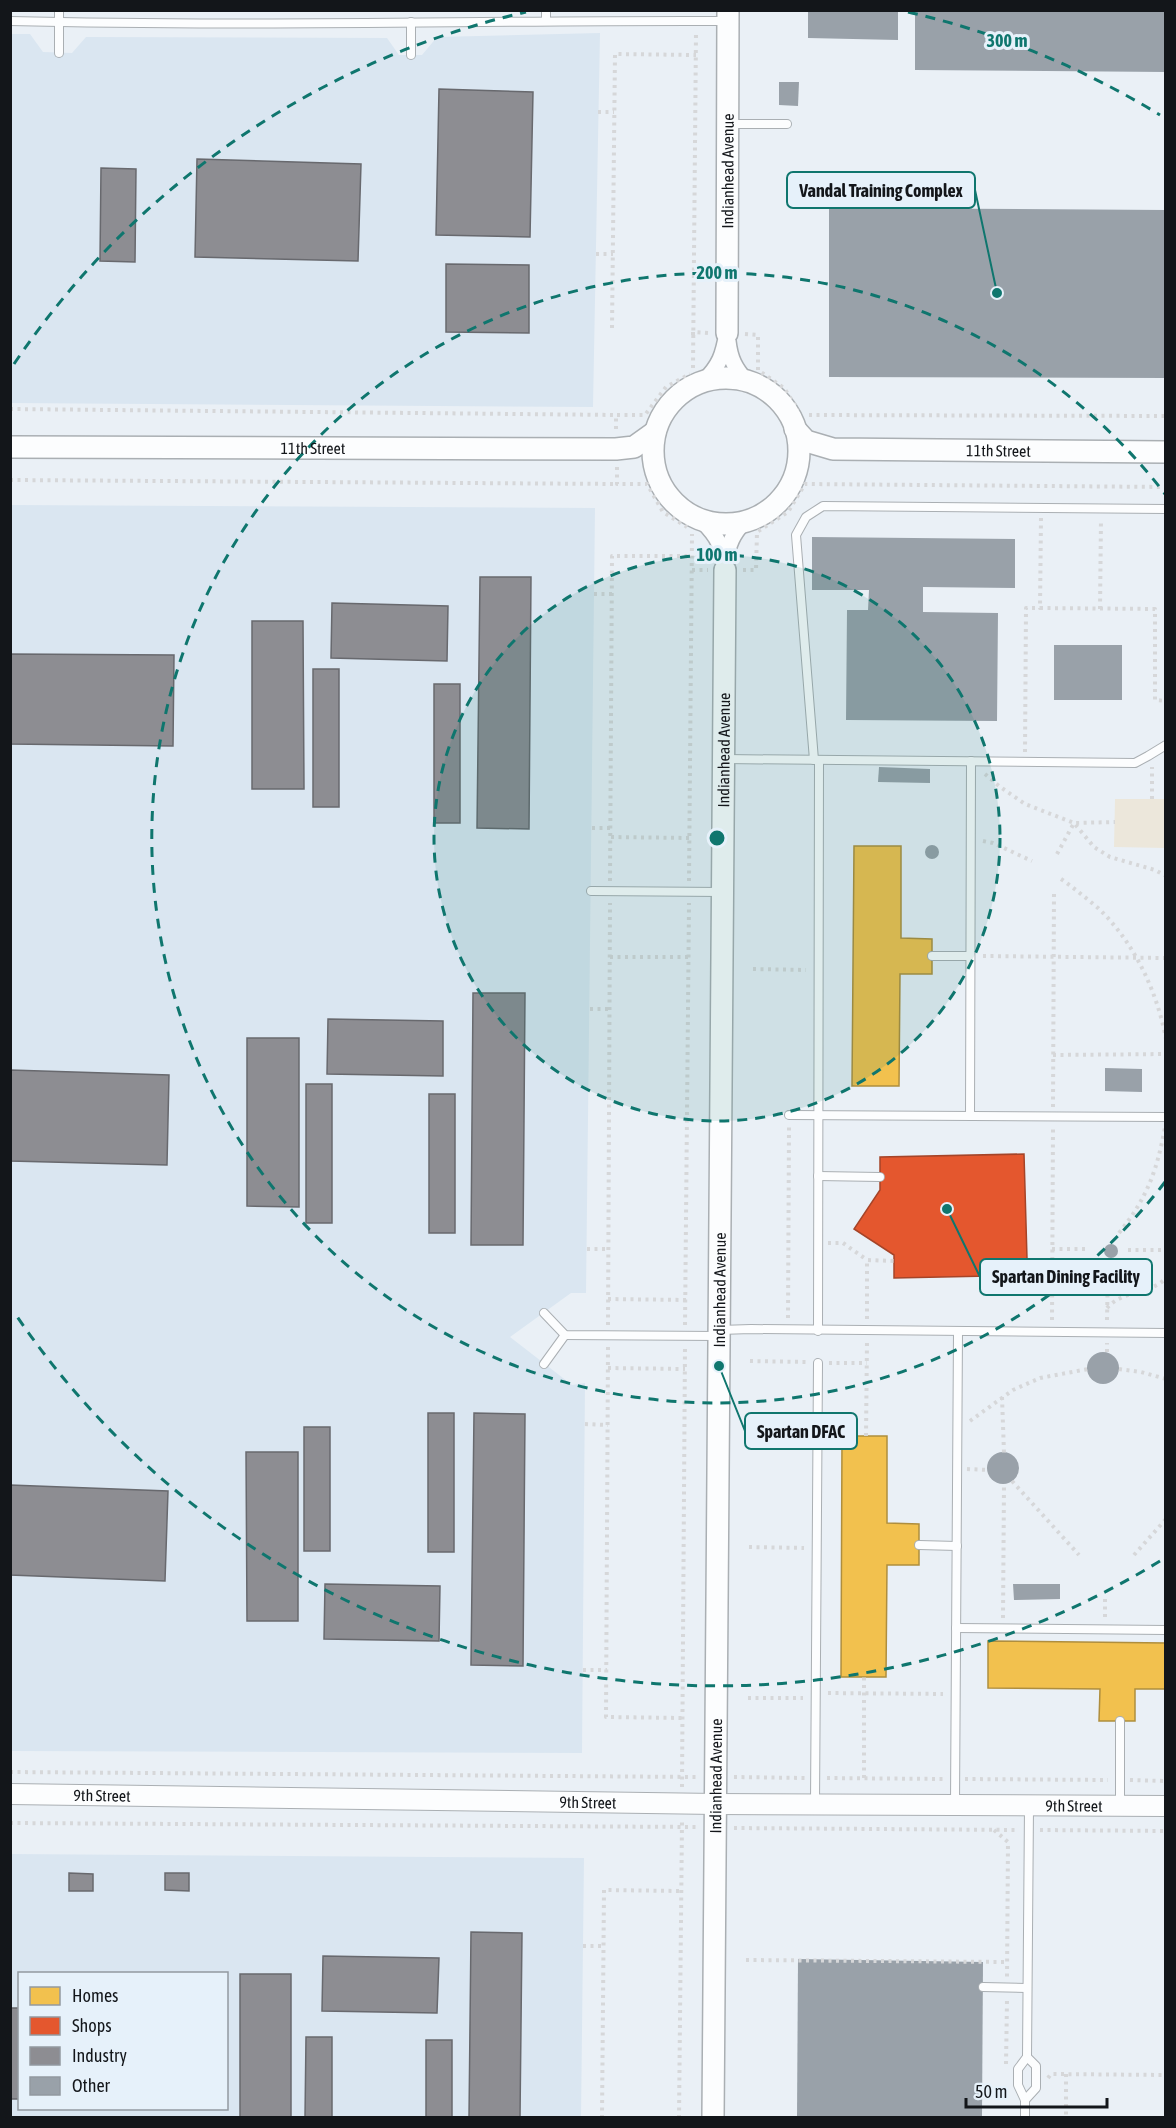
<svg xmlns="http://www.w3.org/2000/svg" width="1176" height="2128" font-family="'Asap Condensed',sans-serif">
<rect width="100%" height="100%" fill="#eaf0f6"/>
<g fill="#dae6f1" fill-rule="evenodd">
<path d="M600,33l-7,374 -582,-4v-369h19l13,18 29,1 14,-16 301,1 12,17h23l15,-18z"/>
<path d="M11,505l584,3 -9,785h-15l-61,44 62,48 13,-2 -3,370 -571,-2z"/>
<path d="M11,1854l573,4 -3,259 -570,1zM20,1974h206v134h-206z"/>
</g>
<path fill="#ece7db" d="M1115,799h50v49l-51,-1z"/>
<g fill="#f2c14e" stroke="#af8e3e" stroke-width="1.5">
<path d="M854,846h47v92l31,1v35h-32l-1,112h-47z"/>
<path d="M842,1436h45v87l32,1v41h-32l-1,112h-45z"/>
<path d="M988,1641l178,2v46h-31v32h-36l1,-32 -112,-1z"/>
</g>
<path fill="#e4572e" stroke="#a54428" stroke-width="1.5" d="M1024,1154l4,139 -37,1 -1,-18 -96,2v-23l-40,-26 26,-39v-33z"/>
<g fill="#8d8d92" stroke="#68696e" stroke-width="1.5">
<path d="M439,89l94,3 -3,145 -94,-2z"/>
<path d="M197,159l164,5 -3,97 -163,-4z"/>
<path d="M101,168l35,1 -1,93 -35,-1z"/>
<path d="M446,264l83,1v68l-83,-1z"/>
<path d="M480,577h51l-2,252 -52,-1z"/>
<path d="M332,603l116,3 -1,55 -116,-3z"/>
<path d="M252,621h51l1,168h-52z"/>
<path d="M10,654l164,1 -1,91 -163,-2z"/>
<rect x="313" y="669" width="26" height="138"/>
<rect x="434" y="684" width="26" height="139"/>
<path d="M473,993h52l-2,252h-52z"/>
<path d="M328,1019l115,2v55l-116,-2z"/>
<path d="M247,1038h52v169l-52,-1z"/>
<path d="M10,1070l159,5 -2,90 -157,-4z"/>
<rect x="306" y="1084" width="26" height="139"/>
<rect x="429" y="1094" width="26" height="139"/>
<rect x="428" y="1413" width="26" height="139"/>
<path d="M474,1413l51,1 -2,252 -52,-1z"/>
<rect x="304" y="1427" width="26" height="124"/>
<path d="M246,1452h52v169h-51z"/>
<path d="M10,1485l158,6 -3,90 -155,-6z"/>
<path d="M325,1584l115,2 -1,55 -115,-2z"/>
<path d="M69,1873l24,1v17h-24z"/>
<path d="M165,1873h24v18l-24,-1z"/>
<path d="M471,1932l51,1 -2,185h-51z"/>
<path d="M323,1956l116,2 -2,55 -115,-2z"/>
<rect x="240" y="1974" width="51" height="144"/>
<rect x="10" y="2008" width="10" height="91"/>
<path d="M306,2037h26v81h-27z"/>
<rect x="426" y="2040" width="26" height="78"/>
</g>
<g fill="#99a1a9">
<path d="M808,10h90v30l-90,-2z"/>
<path d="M915,10h251v62l-251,-2z"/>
<path d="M779,82h20l-1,24 -19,-1z"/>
<path d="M829,208l337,2v168l-337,-1z"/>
<path d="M812,537l203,2v49l-92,-1v25l75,1 -1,108 -151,-1 1,-110h21l1,-20h-57z"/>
<rect x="1054" y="645" width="68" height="55"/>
<path d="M879,767l51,2v14l-52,-1z"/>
<circle cx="932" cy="852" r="7"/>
<path d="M1105,1068l37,1v23l-37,-1z"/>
<circle cx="1111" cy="1251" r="7"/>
<circle cx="1103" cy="1368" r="16"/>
<circle cx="1003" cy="1468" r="16"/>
<path d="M1013,1584h47v15l-46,1z"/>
<path d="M798,1959l185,3 -1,156h-185z"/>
</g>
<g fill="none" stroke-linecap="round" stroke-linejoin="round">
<defs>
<g id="service">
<path d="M546,10v10"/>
<path d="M10,21c239,6 478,-1 717,0"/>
<path d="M59,53v-43"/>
<path d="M411,55v-33"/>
<path d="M729,124h58"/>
<path d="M725,759l410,4 13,-7 18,-11"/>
<path d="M814,760l-18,-225 10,-18 17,-11 343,3"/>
<path d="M591,891l131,1"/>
<path d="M932,956h38"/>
<path d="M789,1115l377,2"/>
<path d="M970,1116l1,-355"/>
<path d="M818,1176l62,1"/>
<path d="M544,1313l21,22 153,1"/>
<path d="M720,1330l31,-1 415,4"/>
<path d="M818,1331l1,-571"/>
<path d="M544,1364l21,-29"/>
<path d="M919,1545l38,1"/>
<path d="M956,1628l210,2"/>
<path d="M815,1803l3,-440"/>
<path d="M955,1803l3,-471"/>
<path d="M1120,1804v-83"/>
<path d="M983,1987l44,1"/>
<path d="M1025,2100l11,-12v-22l-9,-9"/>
<path d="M1025,2118v-18l-7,-15v-16l9,-12 2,-250"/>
</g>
<g id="minor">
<path d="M728,341c2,18 7,27 18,40"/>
<path d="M704,381c16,-16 19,-26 23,-48"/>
<path d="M702,521c17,17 20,25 23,49"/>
<path d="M726,561c2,-17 7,-27 18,-39"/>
</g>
<g id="tertiary">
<path id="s1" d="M10,1794l706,10 450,2"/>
</g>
<g id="secondary">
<path id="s2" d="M727,333l1,-323"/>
<circle cx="726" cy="451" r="73"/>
<path id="s3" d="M795,429l11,12 27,8 333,3"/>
<path id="s4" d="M10,447l606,2 18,-2 21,-15"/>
<path id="s5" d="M713,2118l12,-1548"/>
</g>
</defs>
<use href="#service" stroke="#aaafb3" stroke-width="10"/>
<use href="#minor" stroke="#aaafb3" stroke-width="18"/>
<use href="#tertiary" stroke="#aaafb3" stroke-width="22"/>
<use href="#secondary" stroke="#aaafb3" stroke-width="24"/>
<g stroke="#d6d7d9" stroke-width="4" stroke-dasharray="3 4.5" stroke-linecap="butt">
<path d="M598,112h16"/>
<path d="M596,254h17"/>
<path d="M612,328l3,-274 81,1"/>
<path d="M745,334l13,1v35l26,18 14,22"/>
<path d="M693,335v-3l15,1"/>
<path d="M693,368l3,-335"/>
<path d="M10,409l608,6"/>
<path d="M809,415l357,1"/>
<path d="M616,429v-14h29l21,-28 24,-13"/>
<path d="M617,467v17h30l16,28 24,15"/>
<path d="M10,480l607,4"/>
<path d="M1041,518l-1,90 115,1v91l11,1"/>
<path d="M692,570h16"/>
<path d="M743,570h13l1,-38 31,-20 17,-28 361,3"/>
<path d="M594,594h18"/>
<path d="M1100,609l1,-90"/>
<path d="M1025,752l1,-144h14"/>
<path d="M985,774l14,12 26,18 49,19 20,24 16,10 45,13 11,6"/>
<path d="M1152,799v-32"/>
<path d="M592,828h19"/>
<path d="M611,837l78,1"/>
<path d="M983,841l10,2 39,18"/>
<path d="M1057,854l17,-31 41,-1"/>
<path d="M1061,879c13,9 25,19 37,29 36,34 59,83 68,131"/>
<path d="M610,881l2,-325h79"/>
<path d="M689,881l3,-347"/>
<path d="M983,956l183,2"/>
<path d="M610,957h78"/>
<path d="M753,969l53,1"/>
<path d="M590,1009h20"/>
<path d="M1053,1055l113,-1"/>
<path d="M1053,1107l1,-216"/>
<path d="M1119,1233c28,-35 38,-62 46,-106"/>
<path d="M828,1243h15l24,17"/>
<path d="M587,1249h22"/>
<path d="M1052,1249h35"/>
<path d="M1128,1250h38"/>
<path d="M608,1299l78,1"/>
<path d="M1107,1308c15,-18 43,-13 59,-30"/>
<path d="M788,1318l1,-191"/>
<path d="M867,1319v-59l27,1"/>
<path d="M1052,1320l1,-191"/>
<path d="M1107,1320l1,-53"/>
<path d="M608,1325l2,-422"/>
<path d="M685,1325l4,-422"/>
<path d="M608,1347l-2,370 76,1"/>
<path d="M1107,1352v-9"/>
<path d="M750,1361l57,1"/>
<path d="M829,1363h38"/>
<path d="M608,1368l77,1"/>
<path d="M1119,1369l22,3 25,7"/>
<path d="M1002,1397l2,56"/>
<path d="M970,1421l43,-31 27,-12 48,-9"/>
<path d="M585,1424l23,1"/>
<path d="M866,1436l1,-95"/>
<path d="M967,1469l21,1"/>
<path d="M1012,1481l67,74"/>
<path d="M749,1547l55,1"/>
<path d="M1134,1555l32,-36"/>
<path d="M1105,1599v20"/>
<path d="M1003,1618l1,-134"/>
<path d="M583,1670h24"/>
<path d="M828,1693l115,1"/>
<path d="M748,1698h55"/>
<path d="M10,1772l687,5"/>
<path d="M734,1777l71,1"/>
<path d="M827,1778l116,1"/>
<path d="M864,1778v-101"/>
<path d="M965,1779l143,1"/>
<path d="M1130,1780l36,1"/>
<path d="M682,1787l3,-440"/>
<path d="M10,1823l687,4"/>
<path d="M734,1828l284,2"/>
<path d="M994,1830l14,12 -1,135"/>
<path d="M1040,1830l126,1"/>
<path d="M583,1946h20"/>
<path d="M746,1960l262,2"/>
<path d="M1006,2064l1,-64"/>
<path d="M1066,2074v44"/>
<path d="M1048,2078l3,-4 115,1"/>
<path d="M602,2118l2,-228 77,1"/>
<path d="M679,2118l3,-297"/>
</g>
<use href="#service" stroke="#fcfdfe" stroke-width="8"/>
<use href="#minor" stroke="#fcfdfe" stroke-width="15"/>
<use href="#tertiary" stroke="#fcfdfe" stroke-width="20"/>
<use href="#secondary" stroke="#fcfdfe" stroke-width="21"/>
</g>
<circle cx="717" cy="838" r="283" fill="#0f766e" fill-opacity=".12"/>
<g fill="none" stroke="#0f766e" stroke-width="3" stroke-dasharray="10 8">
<circle cx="717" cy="838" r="283"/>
<path d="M1165 1182A565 565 0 1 1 1165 494"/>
<path d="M1160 1561A848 848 0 0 1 14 1312M14 364A848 848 0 0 1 526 12M908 12A848 848 0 0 1 1160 115"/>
</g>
<g text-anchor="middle" stroke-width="6" stroke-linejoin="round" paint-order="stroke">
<g font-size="16" fill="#13161a" stroke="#e6f1fa">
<text dy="6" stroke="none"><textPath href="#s2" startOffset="162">Indianhead Avenue</textPath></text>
<text dy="6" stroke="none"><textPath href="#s4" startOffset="303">11th Street</textPath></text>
<text dy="6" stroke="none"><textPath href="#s3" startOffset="210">11th Street</textPath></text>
<text dy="6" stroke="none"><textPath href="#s5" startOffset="1368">Indianhead Avenue</textPath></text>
<text dy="6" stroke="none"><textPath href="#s5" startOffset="828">Indianhead Avenue</textPath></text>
<text dy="6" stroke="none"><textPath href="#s5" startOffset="342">Indianhead Avenue</textPath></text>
<text dy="6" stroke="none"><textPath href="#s1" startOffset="92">9th Street</textPath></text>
<text dy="6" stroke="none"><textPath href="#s1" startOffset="578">9th Street</textPath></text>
<text dy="6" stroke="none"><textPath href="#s1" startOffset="1064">9th Street</textPath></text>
</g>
</g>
<circle cx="717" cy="838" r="9" fill="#0f766e" stroke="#e6f1fa" stroke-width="3"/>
<g font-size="18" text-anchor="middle" font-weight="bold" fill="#0f766e" stroke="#e6f1fa" stroke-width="6" stroke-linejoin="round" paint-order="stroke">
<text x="1007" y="47">300 m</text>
<text x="717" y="279">200 m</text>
<text x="717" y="561">100 m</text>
</g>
<path fill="none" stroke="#0f766e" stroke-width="2" d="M997 293L975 190M947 1209L980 1277M719 1366L745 1431"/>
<g fill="#0f766e" stroke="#e6f1fa" stroke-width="2">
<circle cx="997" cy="293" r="6"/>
<circle cx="947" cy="1209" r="6"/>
<circle cx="719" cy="1366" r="6"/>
</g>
<g fill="#e6f1fa" stroke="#0f766e" stroke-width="2">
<rect x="787" y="172" width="188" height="36" rx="6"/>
<rect x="980" y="1259" width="172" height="36" rx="6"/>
<rect x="745" y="1413" width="112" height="36" rx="6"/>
</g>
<g font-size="18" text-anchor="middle" font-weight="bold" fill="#13161a">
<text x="881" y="197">Vandal Training Complex</text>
<text x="1066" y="1283">Spartan Dining Facility</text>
<text x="801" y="1438">Spartan DFAC</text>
</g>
<rect width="1176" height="2128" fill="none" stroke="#13161a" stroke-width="24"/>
<rect x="18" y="1972" width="210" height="138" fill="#e6f1fa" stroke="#9299a0" stroke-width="1.5"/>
<rect x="30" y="1987" width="30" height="18" fill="#f2c14e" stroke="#9299a0" stroke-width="1.5"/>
<text x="72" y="2002" font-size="18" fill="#13161a">Homes</text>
<rect x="30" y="2017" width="30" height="18" fill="#e4572e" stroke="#9299a0" stroke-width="1.5"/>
<text x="72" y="2032" font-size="18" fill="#13161a">Shops</text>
<rect x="30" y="2047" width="30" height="18" fill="#8d8d92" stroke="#9299a0" stroke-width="1.5"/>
<text x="72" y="2062" font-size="18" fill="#13161a">Industry</text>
<rect x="30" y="2077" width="30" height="18" fill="#99a1a9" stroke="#9299a0" stroke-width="1.5"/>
<text x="72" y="2092" font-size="18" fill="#13161a">Other</text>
<path d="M966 2098v9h141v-9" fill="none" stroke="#13161a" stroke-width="3"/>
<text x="975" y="2098" font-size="18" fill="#13161a" stroke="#e6f1fa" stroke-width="4.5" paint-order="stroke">50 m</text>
</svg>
